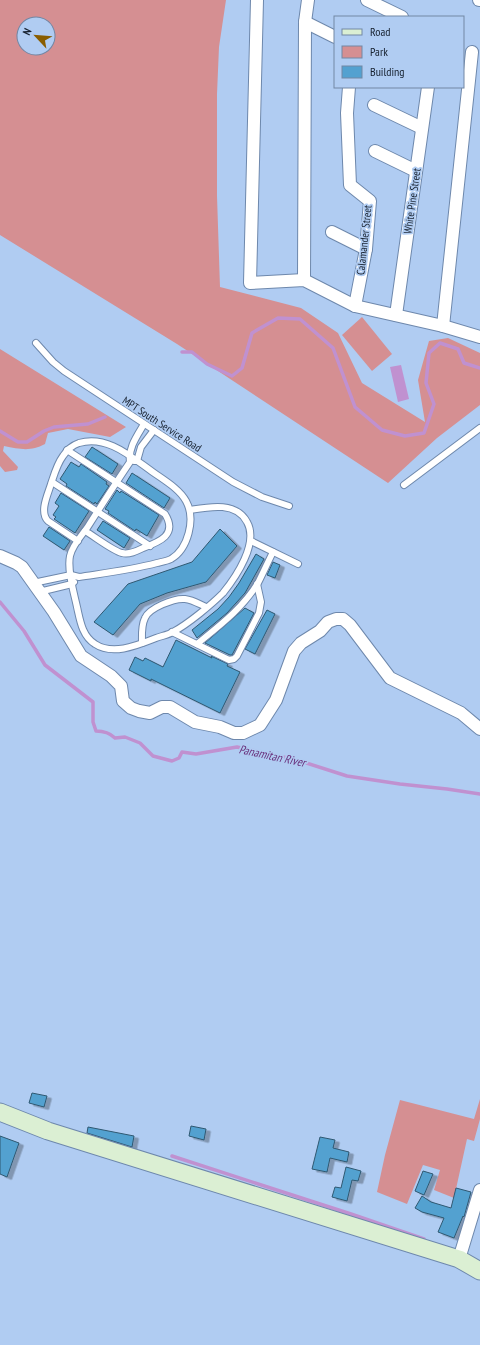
<svg xmlns="http://www.w3.org/2000/svg" width="480" height="1345" font-family="'PT Sans Narrow',sans-serif">
<defs>
<filter id="shadow"><feDropShadow dx="4.5" dy="2.5" stdDeviation="0" flood-color="#0004"/></filter>
</defs>
<rect width="100%" height="100%" fill="#b0ccf2"/>
<g fill="#d58f92" fill-rule="evenodd">
<path d="M0,0h226l-7,47 -2,47v102l3,91 81,21 37,25 24,50 63,39 -7,-42 11,-39 19,-3 32,15v52l-43,33 -49,45 -211,-139 -177,-109zM24,24h24v24h-24z"/>
<path d="M362,317l30,37 -20,17 -30,-36z"/>
<path d="M0,349l126,78 -16,10 -42,-8 -20,4 -3,11c-15,8 -25,5 -41,2l-1,5 15,16 -1,3 -12,2 -5,-6z"/>
<path d="M480,1099v20l-6,22 -7,-2 -13,59 -20,-8 6,-20 -17,-5 -16,39 -30,-12 8,-37 15,-55 74,19z"/>
</g>
<path fill="#c091d0" d="M401,365l8,34 -11,3 -8,-35z"/>
<g fill="none" stroke-linecap="round" stroke-linejoin="round">
<g stroke="#c091d0" stroke-width="3.5">
<path d="M182,352h10l15,12 25,12 10,-8 10,-35 26,-15 22,1 33,29 22,59 27,23 23,6 19,-3 10,-29 -8,-21 3,-30 11,-10 18,6 6,14 16,5"/>
<path d="M0,431l18,11h9l17,-11 10,-4 34,-3 17,-7"/>
<path d="M0,602l24,29 21,34 48,37v20l3,9c7,0 14,2 19,7l10,-1 15,6 13,13 19,5 7,-3 3,-6 14,2 41,-7 60,13 50,16 53,8 47,5 33,5"/>
<path d="M172,1156l179,58 73,25"/>
</g>
</g>
<g fill="#53a1d0" stroke="#2f5871" filter="url(#shadow)">
<path d="M92,447l26,17 -6,10 -27,-17z"/>
<path d="M71,462l8,5 2,-3 26,18 -1,2 3,2 -12,18 -2,-2 -1,2 -28,-18 1,-2 -7,-5z"/>
<path d="M132,473l38,25 -6,10 -38,-25z"/>
<path d="M117,490l3,3 1,-2 38,24 -12,21 -11,-7 -1,2 -27,-18 1,-2 -4,-2z"/>
<path d="M61,493l28,18 -14,22 -21,-14 2,-2 -3,-2 6,-9 -4,-3z"/>
<path d="M103,521l27,17 -6,10 -27,-18z"/>
<path d="M49,527l21,14 -6,9 -21,-14z"/>
<path d="M220,529l17,17 -31,36 -39,11 -27,11 -27,31 -19,-13 34,-38 64,-22z"/>
<path d="M256,554l8,5 -19,34 -18,20 -30,25 -5,-8 26,-21 11,-12 10,-14z"/>
<path d="M273,562l7,3 -5,13 -8,-3z"/>
<path d="M245,608l9,5 -22,42h-2l-25,-12z"/>
<path d="M267,610l8,4 -20,40 -10,-5z"/>
<path d="M176,640l36,18 -1,-2 17,8 -1,2 13,6 -20,41 -69,-34v2l-22,-11 6,-13 8,4 2,-3 18,9z"/>
<path d="M32,1093l15,3 -3,11 -15,-4z"/>
<path d="M191,1126l15,3 -2,11 -15,-4z"/>
<path d="M88,1127l46,9 -2,11 -45,-14z"/>
<path d="M0,1136l19,7 -12,34 -7,-3z"/>
<path d="M320,1137l15,3 -2,8 16,4 -2,10 -17,-4 -3,14 -15,-3z"/>
<path d="M346,1167l15,4 -3,10 -6,-1 -5,21 -15,-4 3,-10 6,1z"/>
<path d="M423,1171l10,3 -9,21 -9,-4z"/>
<path d="M456,1188l15,4 -7,25 -1,-1 -9,22 -16,-6 6,-14 -22,-6 -7,-4 7,-12 9,6 20,6z"/>
</g>
<g fill="none" stroke-linecap="round" stroke-linejoin="round">
<defs>
<g id="lane">
<path d="M36,343l17,19 11,9 169,111 29,15 27,9"/>
<path d="M144,424c-7,12 -16,24 -14,38 -15,22 -29,44 -43,66 -6,8 -15,18 -17,28 -3,14 4,37 7,51 3,13 5,29 18,37 18,12 43,1 61,-6 5,-2 12,-3 17,-6 15,-8 38,-27 50,-39 13,-16 36,-50 24,-71 -11,-21 -39,-15 -57,-12"/>
<path d="M67,450l98,64c13,21 -6,28 -22,34 -6,3 -14,7 -21,5 -9,-2 -28,-17 -37,-22"/>
<path d="M134,461h3l4,-14 13,-17"/>
<path d="M52,482l98,64"/>
<path d="M404,485l76,-57"/>
<path d="M251,541l47,23"/>
<path d="M33,583l38,-8 8,2c26,-4 52,-7 78,-14 4,-1 10,-2 14,-4 17,-10 25,-40 15,-58 -7,-13 -24,-22 -36,-31 -21,-15 -44,-35 -71,-27 -6,2 -12,7 -16,13 -6,8 -9,19 -12,28 -3,10 -12,28 -3,37l30,20"/>
<path d="M39,592l33,-8 2,-2"/>
<path d="M172,632l57,28 5,-1 3,-3 22,-43 2,-11 -4,-18"/>
<path d="M142,643c0,-8 -1,-17 3,-25 4,-10 29,-20 40,-19 8,1 14,5 21,8"/>
<path d="M197,644c22,-18 46,-36 61,-61 5,-10 10,-21 15,-31"/>
</g>
<g id="street">
<path d="M257,0l-7,283 54,-3 51,26 88,20 37,11"/>
<path d="M367,0l35,17"/>
<path d="M479,0h1"/>
<path d="M305,22l30,15"/>
<path d="M349,87l-2,26 3,72 20,16 -4,48 -11,57"/>
<path d="M374,105l48,23"/>
<path d="M375,151l41,20"/>
<path d="M332,232l34,17"/>
<path d="M304,280l1,-258 3,-22"/>
<path d="M396,315l32,-228"/>
<path d="M443,326l29,-274"/>
<path d="M0,556l16,7 6,4 32,45 27,44 30,20 10,10 2,15 8,7 8,3 11,2 12,-6h8l25,15 25,5 14,6h9l17,-8 16,-25 18,-49 7,-8 19,-12 8,-9 8,-3h7l7,6 40,53 71,35 19,16"/>
<path d="M459,1259l21,-69"/>
</g>
<path id="secondary" d="M0,1112l48,19 411,128 21,12"/>
</defs>
<use href="#lane" stroke="#6e88ac" stroke-width="8"/>
<use href="#street" stroke="#6e88ac" stroke-width="14"/>
<use href="#secondary" stroke="#6e88ac" stroke-width="19"/>
<use href="#lane" stroke="#fff" stroke-width="6"/>
<use href="#street" stroke="#fff" stroke-width="12"/>
<use href="#secondary" stroke="#dbefd3" stroke-width="17"/>
</g>
<g text-anchor="middle" stroke-width="3.5" stroke-linejoin="round" paint-order="stroke">
<g font-size="11" fill="#16202e" stroke="#b0ccf2">
<text transform="translate(412 201) rotate(-82)" y="4">White Pine Street</text>
<text transform="translate(364 240) rotate(-84)" y="4">Calamander Street</text>
<text transform="translate(162 424) rotate(33)" y="4">MPT South Service Road</text>
</g>
<g font-size="12" font-style="italic" fill="#69307c" stroke="#b0ccf2">
<text transform="translate(272 756) rotate(12)" y="4">Panamitan River</text>
</g>
</g>
<rect x="334" y="16" width="130" height="72" fill="#b0ccf2" stroke="#7287a4"/>
<rect x="342" y="29" width="20" height="6" fill="#dbefd3" stroke="#7287a4"/>
<text x="370" y="36" font-size="12" fill="#16202e">Road</text>
<rect x="342" y="46" width="20" height="12" fill="#d58f92" stroke="#7287a4"/>
<text x="370" y="56" font-size="12" fill="#16202e">Park</text>
<rect x="342" y="66" width="20" height="12" fill="#53a1d0" stroke="#7287a4"/>
<text x="370" y="76" font-size="12" fill="#16202e">Building</text>
<g transform="translate(36 36) rotate(296)"><circle r="19" fill="#b0ccf2" stroke="#7287a4"/>
<path d="M0-3L7 15L0 10L-7 15Z" fill="#895d00"/>
<text y="-6" font-size="11" font-weight="bold" text-anchor="middle" fill="#16202e">N</text>
</g>
</svg>
